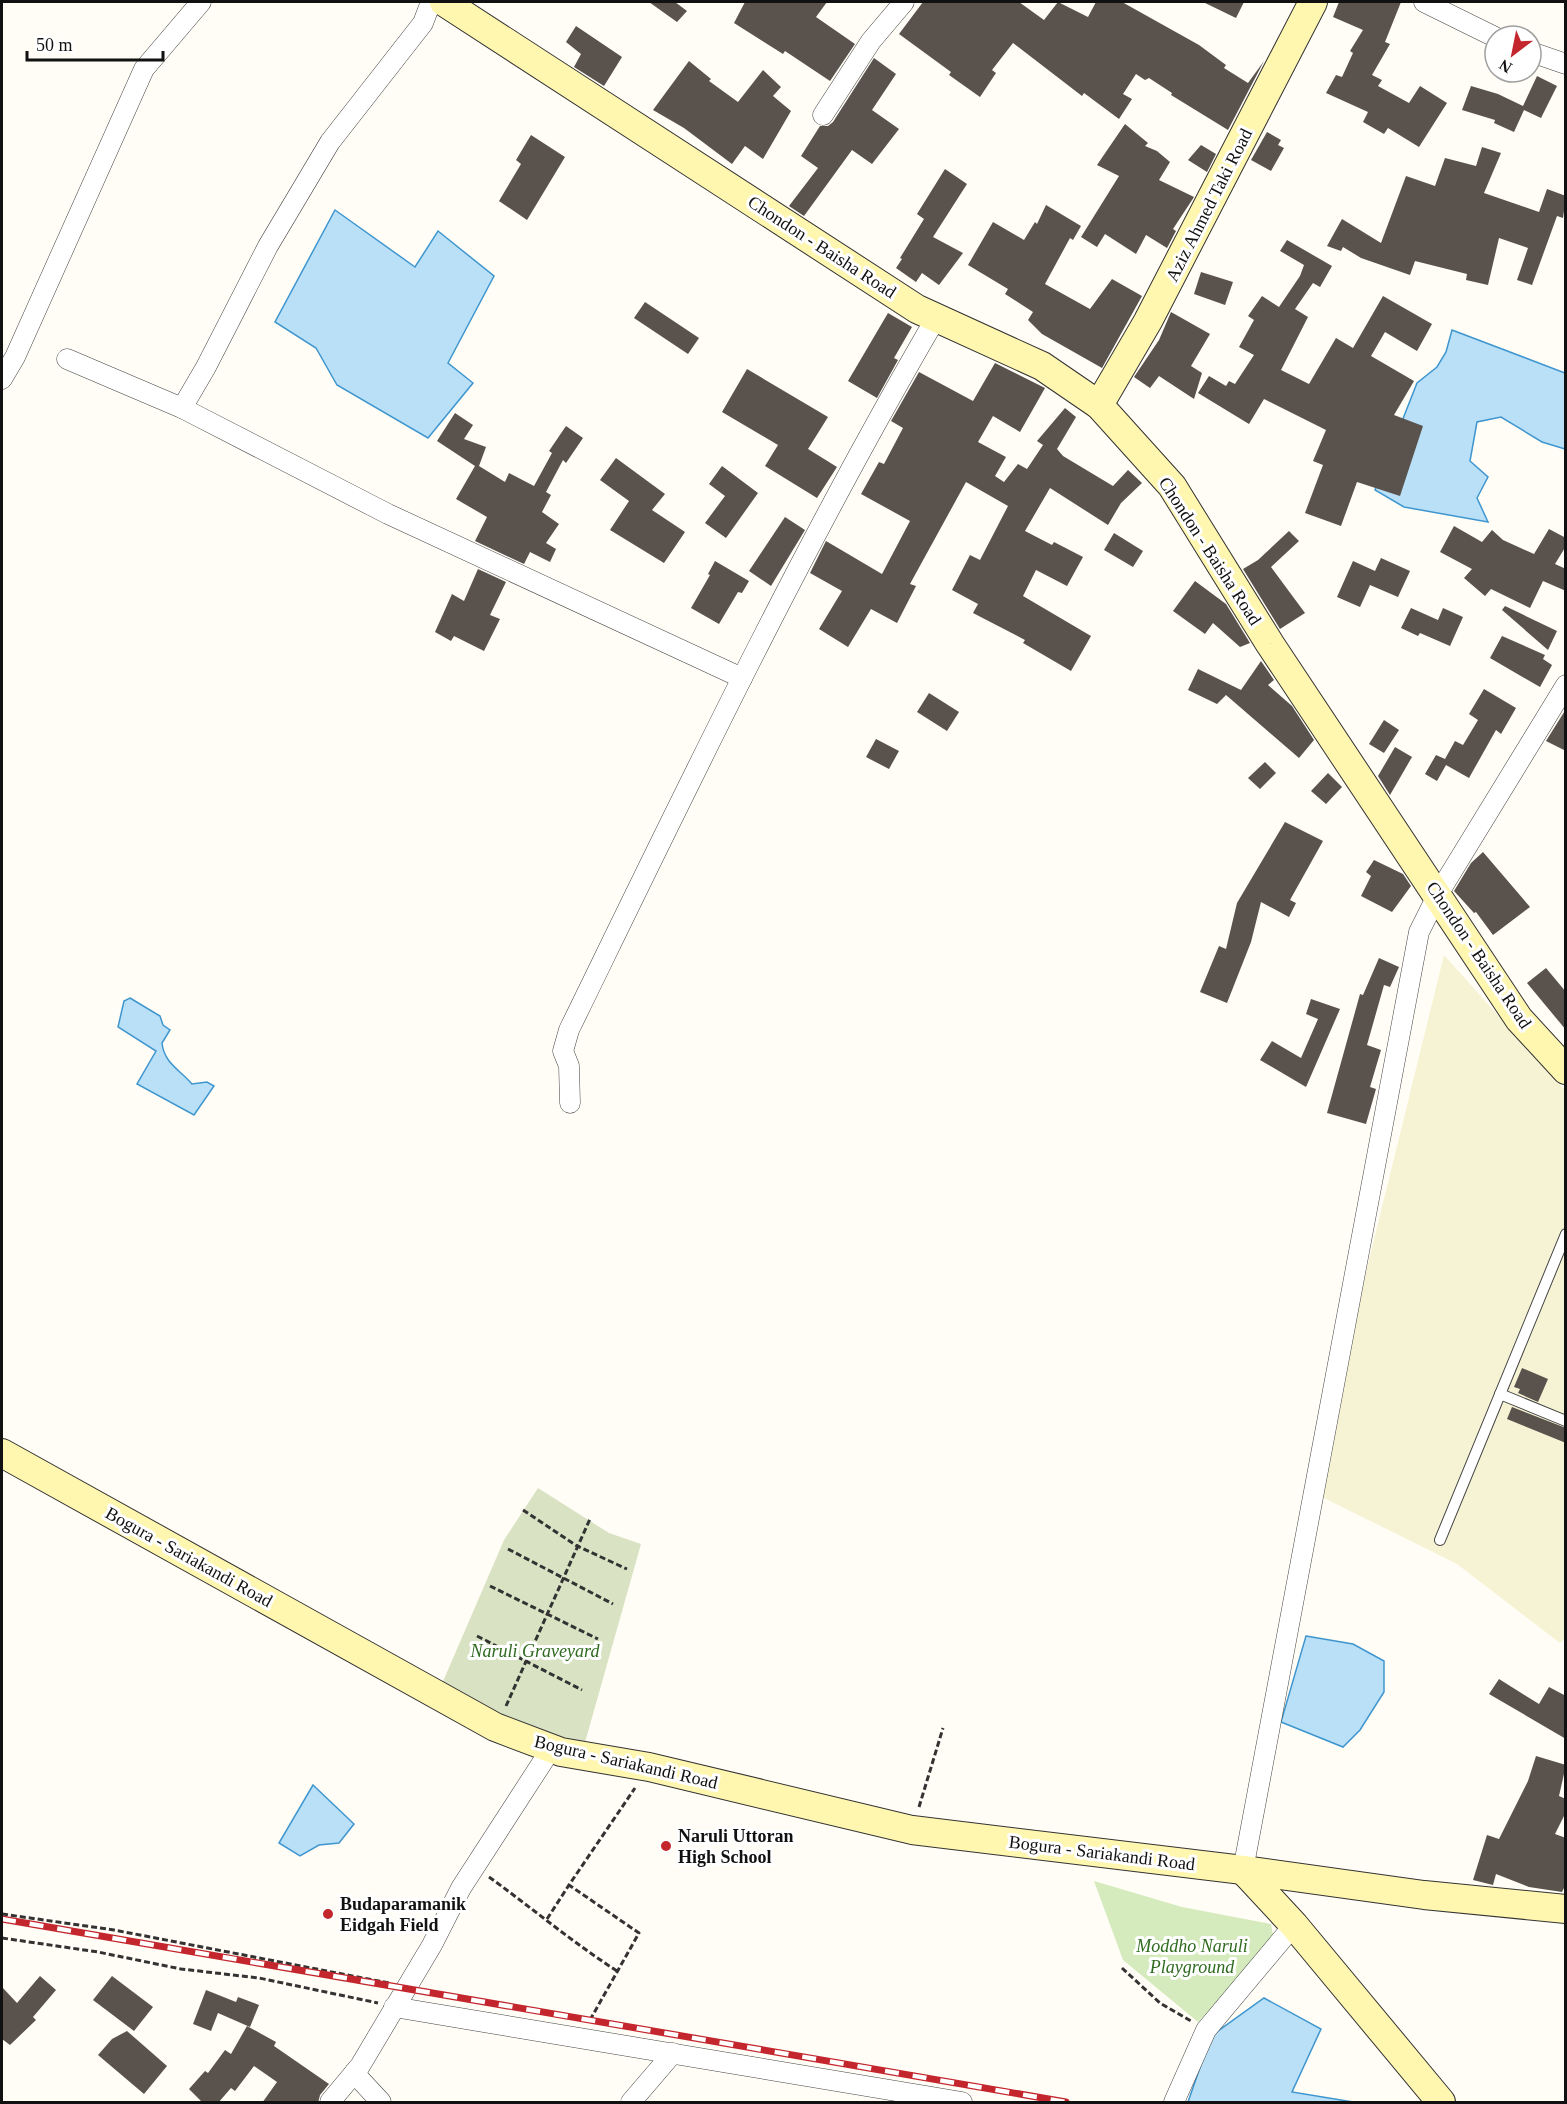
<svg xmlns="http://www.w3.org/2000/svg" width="1567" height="2104" font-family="'Times New Roman',serif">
<rect width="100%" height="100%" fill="#fffdf5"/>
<path fill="#f6f3d4" d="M1444,955l121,135v548l-5,5 -103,-79 -145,-72z"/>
<path fill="#d5ebbd" d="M1094,1881l88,26 89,17 3,17 -76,81 -75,-62z"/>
<path fill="#d9e3c4" d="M538,1488l71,45 32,11 -57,202 -83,-29 -60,-31 63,-146z"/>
<g fill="#b9e0f7" stroke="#3f96cf" stroke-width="1.5">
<path d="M335,210l80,57 23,-36 56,45 -46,87 25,20 -45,55 -91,-53 -21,-37 -41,-26z"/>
<path d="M1452,330l113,43v76l-23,-7 -41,-25 -24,5 -7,39 18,16 -11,21 11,24 -84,-15 -29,-17 42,-107 20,-16 9,-15z"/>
<path d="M130,998l30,18 3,9 7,5 -8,13c2,20 18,27 30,41l15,-2 7,4 -20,29 -57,-31 19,-33 -38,-24 6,-26z"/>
<path d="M1306,1636l47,8 31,17v31l-24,38 -17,17 -62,-25z"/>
<path d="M313,1785l41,39 -15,19 -20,2 -19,11 -21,-13z"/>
<path d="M1264,1998l57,31 -29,63 61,10h-165l23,-66z"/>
</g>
<g fill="#5a524d">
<path d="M649,2h26l12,9 -10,11z"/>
<path d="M745,2h82l-11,15 39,27 -25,37 -45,-30 -2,3 -49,-31z"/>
<path d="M923,2h96l25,18 14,-18 30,15 8,-15h26l77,43 27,20 -2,3 24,15 16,-22 -36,69 -57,-35 1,-2 -23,-15 -4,2 -9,-6 -13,20 9,5 -13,20 -35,-26 -2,3 -69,-53 -21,27 4,3 -16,24 -31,-22 2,-3 -52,-38z"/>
<path d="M1203,2h41l-8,16z"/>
<path d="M1339,2h62l-16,40 5,2 -18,31 10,5 -4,6 31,17 11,-17 27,17 -28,44 -31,-19 -4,6 -21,-12 5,-10 -42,-19 10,-18 6,2 11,-24 -3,-2 13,-21 -30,-13z"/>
<path d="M576,26l46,31 -18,29 -30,-19 7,-13 -15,-12z"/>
<path d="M874,58l22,16 -24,36 27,19 -27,35 -20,-14 -48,66 -15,-10 29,-38 -17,-12 19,-30h8l5,-4z"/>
<path d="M689,61l22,18 -2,2 29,21 25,-32 18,17 -8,9 18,15 -28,48 -18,-13 -13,18 -48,-36 -31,-18z"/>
<path d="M1537,76l20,10 -16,32 -17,-8 -10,22 -20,-9 1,-3 -33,-10 9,-24 27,8 25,12z"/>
<path d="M1125,124l23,19 -3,3 12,5 13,11 -11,18 35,17 -21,32 3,2 -9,17 -21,-13 -10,19 -31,-20 -8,13 -16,-10 38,-61 -22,-11z"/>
<path d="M1267,132l14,8 -3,5 6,3 -13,23 -20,-11z"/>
<path d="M531,135l34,22 -38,63 -28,-19 22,-37 -5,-4z"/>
<path d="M1201,145l15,9 -9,18 -19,-12z"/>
<path d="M1482,147l19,6 -17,40 55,19 8,-23 19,7 -3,22 -6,-2 -25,69 -15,-5 11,-32 -29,-10 -11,47 -22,-5 1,-6 -52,-13 -5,14 -49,-17 -18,-11 -2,4 -14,-5 15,-27 39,24 25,-67 29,10 10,-28 31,8z"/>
<path d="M945,169l22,15 -34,53 30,16 -24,32 -17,-12 -6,9 -20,-14 6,-9 -2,-1 24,-39 -7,-5z"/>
<path d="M1046,205l35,21 -8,14 -3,-2 -25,46 45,25 22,-30 30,17 -40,72 -60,-34 -14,-14 5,-8 -28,-18 3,-5 -40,-24 25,-43 31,18 11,-18 2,2z"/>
<path d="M1287,240l45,26 -12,21 -7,-4 -18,26 13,8 -27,53 28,14 27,-46 17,10 30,-52 49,28 -15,27 -32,-19 -14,24 43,25 -20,34 29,11 -23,70 -43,-14 -16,44 -36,-13 18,-48 -10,-4 13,-31 -62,-31 -15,25 -51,-31 11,-17 17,10 3,-5 6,3 19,-29 -15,-8 15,-27 -6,-4 14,-20 17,11 21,-31 4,-11 -24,-14z"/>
<path d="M1201,272l32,10 -8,23 -31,-11z"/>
<path d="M645,302l54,36 -11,16 -54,-36z"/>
<path d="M1171,312l39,22 -19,32 11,7 -8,26 -35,-23 -9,12 -16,-11 25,-37z"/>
<path d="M888,313l24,14 -18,31 4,2 -21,38 -29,-17z"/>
<path d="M995,363l50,25 -25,44 -27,-16 -15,26 28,15 -11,19 9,6 14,-18 9,5 16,-24 -6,-4 28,-33 11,9 -19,32 6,7 50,30 15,-16 14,13 -21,20 -13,22 -58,-37 -25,43 27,14 2,-3 29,15 -16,29 -31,-16 -13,26 68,40 -20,35 -48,-28 2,-3 -52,-27 5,-9 -26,-14 18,-35 10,5 28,-54 -42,-24 -56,102 6,2 -19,37 -26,-14 -23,38 -29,-18 23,-38 -32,-18 16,-32 56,33 28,-53 -49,-27 18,-32 5,2 19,-36 -12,-7 28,-49 54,29z"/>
<path d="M747,369l81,48 -20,32 29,18 -20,31 -52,-32 13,-21 -56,-33z"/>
<path d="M455,413l18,12 -9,14 22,8 -7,19 26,16 4,-9 25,13 18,-33 -3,-2 17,-25 17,12 -17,25 -3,-3 -17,32 5,3 -9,17 17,12 -13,19 10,6 -6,13 -20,-10 -6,12 -49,-23 12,-24 -31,-18 19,-33 -38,-25z"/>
<path d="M616,458l49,36 -13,16 33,22 -21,31 -54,-33 19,-29 -29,-21z"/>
<path d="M722,466l36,27 -32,45 -21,-15 20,-27 -16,-12z"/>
<path d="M785,517l20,13 -34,56 -22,-15z"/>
<path d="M1454,526l28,16 10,-12 11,10 31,14 15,-25 17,9v8l-11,18 11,5v22l-23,-10 -13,27 -39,-19 -6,7 -21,-18 8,-9 -32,-17z"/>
<path d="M1289,531l10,10 -28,26 34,46 -25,16 -37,-60 15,-9z"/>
<path d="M1114,533l29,18 -10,16 -29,-17z"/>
<path d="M1381,558l29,13 -12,26 -28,-12 -10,22 -23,-10 16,-36 22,10z"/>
<path d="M715,561l34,20 -7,12 -4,-1 -19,32 -28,-16 19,-33 -2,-1z"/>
<path d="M478,569l28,13 -16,33 10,4 -16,32 -30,-15 -3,5 -16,-9 17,-38 12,7z"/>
<path d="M1195,581l31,23 24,39 -10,4 -27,-24 -8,11 -32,-23z"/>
<path d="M1505,606l52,25 -9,19 -46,-40z"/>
<path d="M1411,608l27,12 5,-12 20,9 -13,29 -30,-13 -2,3 -17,-8z"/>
<path d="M1502,636l43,19 -2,4 9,6 -12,22 -50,-29z"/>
<path d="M1261,661l13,19 -6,5 24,21 22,34 -15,18 -73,-63 -9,9 -29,-14 10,-21 43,21z"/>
<path d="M1484,689l32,19 -15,26 -5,-4 -27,48 -23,-13 -9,16 -12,-7 11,-19 9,4 10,-18 8,4 15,-25 -9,-6z"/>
<path d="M929,693l30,19 -12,19 -30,-19z"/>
<path d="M1566,709v42l-20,-10z"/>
<path d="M1384,720l15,10 -15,23 -15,-9z"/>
<path d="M876,739l23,12 -10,18 -23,-12z"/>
<path d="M1395,747l17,10 -22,38 -12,-19z"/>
<path d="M1265,762l11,11 -16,16 -12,-11z"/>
<path d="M1328,773l14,14 -16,17 -15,-13z"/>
<path d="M1285,822l38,19 -33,59 6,3 -7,14 -28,-15 -10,40 -24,61 -27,-11 19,-46 7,3 11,-46z"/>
<path d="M1483,852l47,55 -37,28 -17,-23 -2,1 -20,-22 17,-28z"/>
<path d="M1374,860l29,14 8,12 -19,26 -31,-16 10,-20 -5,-4z"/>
<path d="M1379,958l20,9 -9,20 -6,-2 -17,60 14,5 -11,37 6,2 -10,35 -39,-11 33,-119 3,1z"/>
<path d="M1546,968l20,24v38l-39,-47z"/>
<path d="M1311,999l29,10 -34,78 -46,-27 12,-19 29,17 17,-39 -12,-5z"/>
<path d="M1522,1368l26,11 -10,23 -20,-9 2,-4 -6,-2z"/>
<path d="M1512,1407l54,21v15l-59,-24z"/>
<path d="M1499,1679l40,25 10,-17 17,9v43l-77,-45z"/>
<path d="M1536,1756l30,9 -7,31 7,3v13l-11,22 11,4v46l-4,8 -33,-5 -33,-13 -3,11 -20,-5 14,-45 12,4 29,-58z"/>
<path d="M40,1976l16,14 -23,27 3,3 -26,25 -8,-6v-52l15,16z"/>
<path d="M112,1976l41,31 -19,24 -41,-31z"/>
<path d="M206,1990l30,12 2,-5 21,8 -9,22 -32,-14 -7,18 -18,-7z"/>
<path d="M247,2026l29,16 -2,4 55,38 -9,11 -2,8h-56l15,-21 -23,-16 -19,25 -4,-3 -13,15h-15l-14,-14 16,-18 3,2 17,-23 6,4z"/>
<path d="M127,2031l40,35 -23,28 -46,-39 14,-16z"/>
</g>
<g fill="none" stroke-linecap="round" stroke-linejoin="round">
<defs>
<g id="lane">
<path d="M1500,1394l66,27"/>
<path d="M1440,1540l126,-306"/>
</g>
<g id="street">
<path d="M1424,2l71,35"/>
<path d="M1531,52l35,12"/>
<path d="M823,115l48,-74 33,-39"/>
<path d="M67,359l115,49 24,-41 62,-121 62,-104 93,-119 8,-21"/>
<path d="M2,379l13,-22 129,-288 57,-67"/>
<path d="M182,408l206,106 354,164"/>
<path d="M570,1103l-1,-37 -6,-15 6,-21c117,-240 232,-481 367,-712"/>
<path d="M1243,1870l176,-938 19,-38 128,-209"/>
<path d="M394,2007l568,95"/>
<path d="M354,2073l27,29"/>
<path d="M330,2102l30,-36 72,-121 29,-57 90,-139"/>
<path d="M631,2102l42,-49"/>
<path d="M1174,2102l32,-72 88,-105"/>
</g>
<g id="secondary">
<path d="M444,2l473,307 125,57 57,39 73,81 98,158 249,375 47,51"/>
<path d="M1099,405l49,-84 165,-319"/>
<path d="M2,1453l493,274 66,25 88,15 263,63 331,40 181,25 142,14"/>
<path d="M1243,1870l51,55 147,177"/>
</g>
</defs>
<use href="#lane" stroke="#444" stroke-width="12"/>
<use href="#street" stroke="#444" stroke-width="21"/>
<use href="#secondary" stroke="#333" stroke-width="30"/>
<g stroke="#333" stroke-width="3" stroke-dasharray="6 3" stroke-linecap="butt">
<path d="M523,1510l54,36 50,23"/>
<path d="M508,1549l105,55"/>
<path d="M490,1586l108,53"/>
<path d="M477,1636l105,54"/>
<path d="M506,1706l84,-187"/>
<path d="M919,1807l24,-79"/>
<path d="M489,1877c43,31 83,65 128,94"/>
<path d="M2,1914l112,16 275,53"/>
<path d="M547,1919l22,-34"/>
<path d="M2,1938l96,14 83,17 78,9 119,25"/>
<path d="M1122,1968l38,35 31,18"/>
<path d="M425,1990l74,14"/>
<path d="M590,2020l49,-87 -70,-48 66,-97"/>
<path d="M972,2087l85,14"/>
</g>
<use href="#lane" stroke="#fff" stroke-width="10"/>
<use href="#street" stroke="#fff" stroke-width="20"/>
<use href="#secondary" stroke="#fff6b0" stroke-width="28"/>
<defs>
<path id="rail" d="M2,1919l1064,183"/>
</defs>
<use href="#rail" stroke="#c4262e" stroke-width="7"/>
<use href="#rail" stroke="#fff" stroke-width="4.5" stroke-dasharray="14" stroke-linecap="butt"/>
</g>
<g fill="#c4262e" stroke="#fff" stroke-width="2">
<circle cx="666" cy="1846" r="6"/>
<circle cx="328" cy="1914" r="6"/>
</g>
<g text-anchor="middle" stroke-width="6" stroke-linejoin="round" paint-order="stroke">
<g font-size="18" fill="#111" stroke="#fff">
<text transform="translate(1209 205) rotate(-63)" y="6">Aziz Ahmed Taki Road</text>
<text transform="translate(822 247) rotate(33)" y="6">Chondon - Baisha Road</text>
<text transform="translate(1210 551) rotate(57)" y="6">Chondon - Baisha Road</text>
<text transform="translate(1479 955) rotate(56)" y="6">Chondon - Baisha Road</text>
<text transform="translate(189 1557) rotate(29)" y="6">Bogura - Sariakandi Road</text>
<text transform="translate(626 1762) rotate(13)" y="6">Bogura - Sariakandi Road</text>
<text transform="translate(1102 1853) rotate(7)" y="6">Bogura - Sariakandi Road</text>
</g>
<g font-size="18" font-style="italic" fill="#2f6b1f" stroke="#fff">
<text x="535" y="1657">Naruli Graveyard</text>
<text x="1192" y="1952">Moddho Naruli<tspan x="1192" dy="21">Playground</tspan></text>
</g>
<g font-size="18" font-weight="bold" fill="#111" stroke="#fff" text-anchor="start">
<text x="678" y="1842">Naruli Uttoran<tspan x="678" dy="21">High School</tspan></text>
<text x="340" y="1910">Budaparamanik<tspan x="340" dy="21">Eidgah Field</tspan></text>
</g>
</g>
<rect width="1567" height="2104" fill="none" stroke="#111111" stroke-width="6"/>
<g transform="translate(1513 54) rotate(212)"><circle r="28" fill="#ffffff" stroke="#a0a0a0" stroke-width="1.5"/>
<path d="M0-4.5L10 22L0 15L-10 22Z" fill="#c4262e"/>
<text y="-9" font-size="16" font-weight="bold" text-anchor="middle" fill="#111111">N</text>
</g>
<path d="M27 51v9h136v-9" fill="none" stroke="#111111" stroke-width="3"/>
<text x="36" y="51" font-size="18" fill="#111111" stroke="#ffffff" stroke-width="4.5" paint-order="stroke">50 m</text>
</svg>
